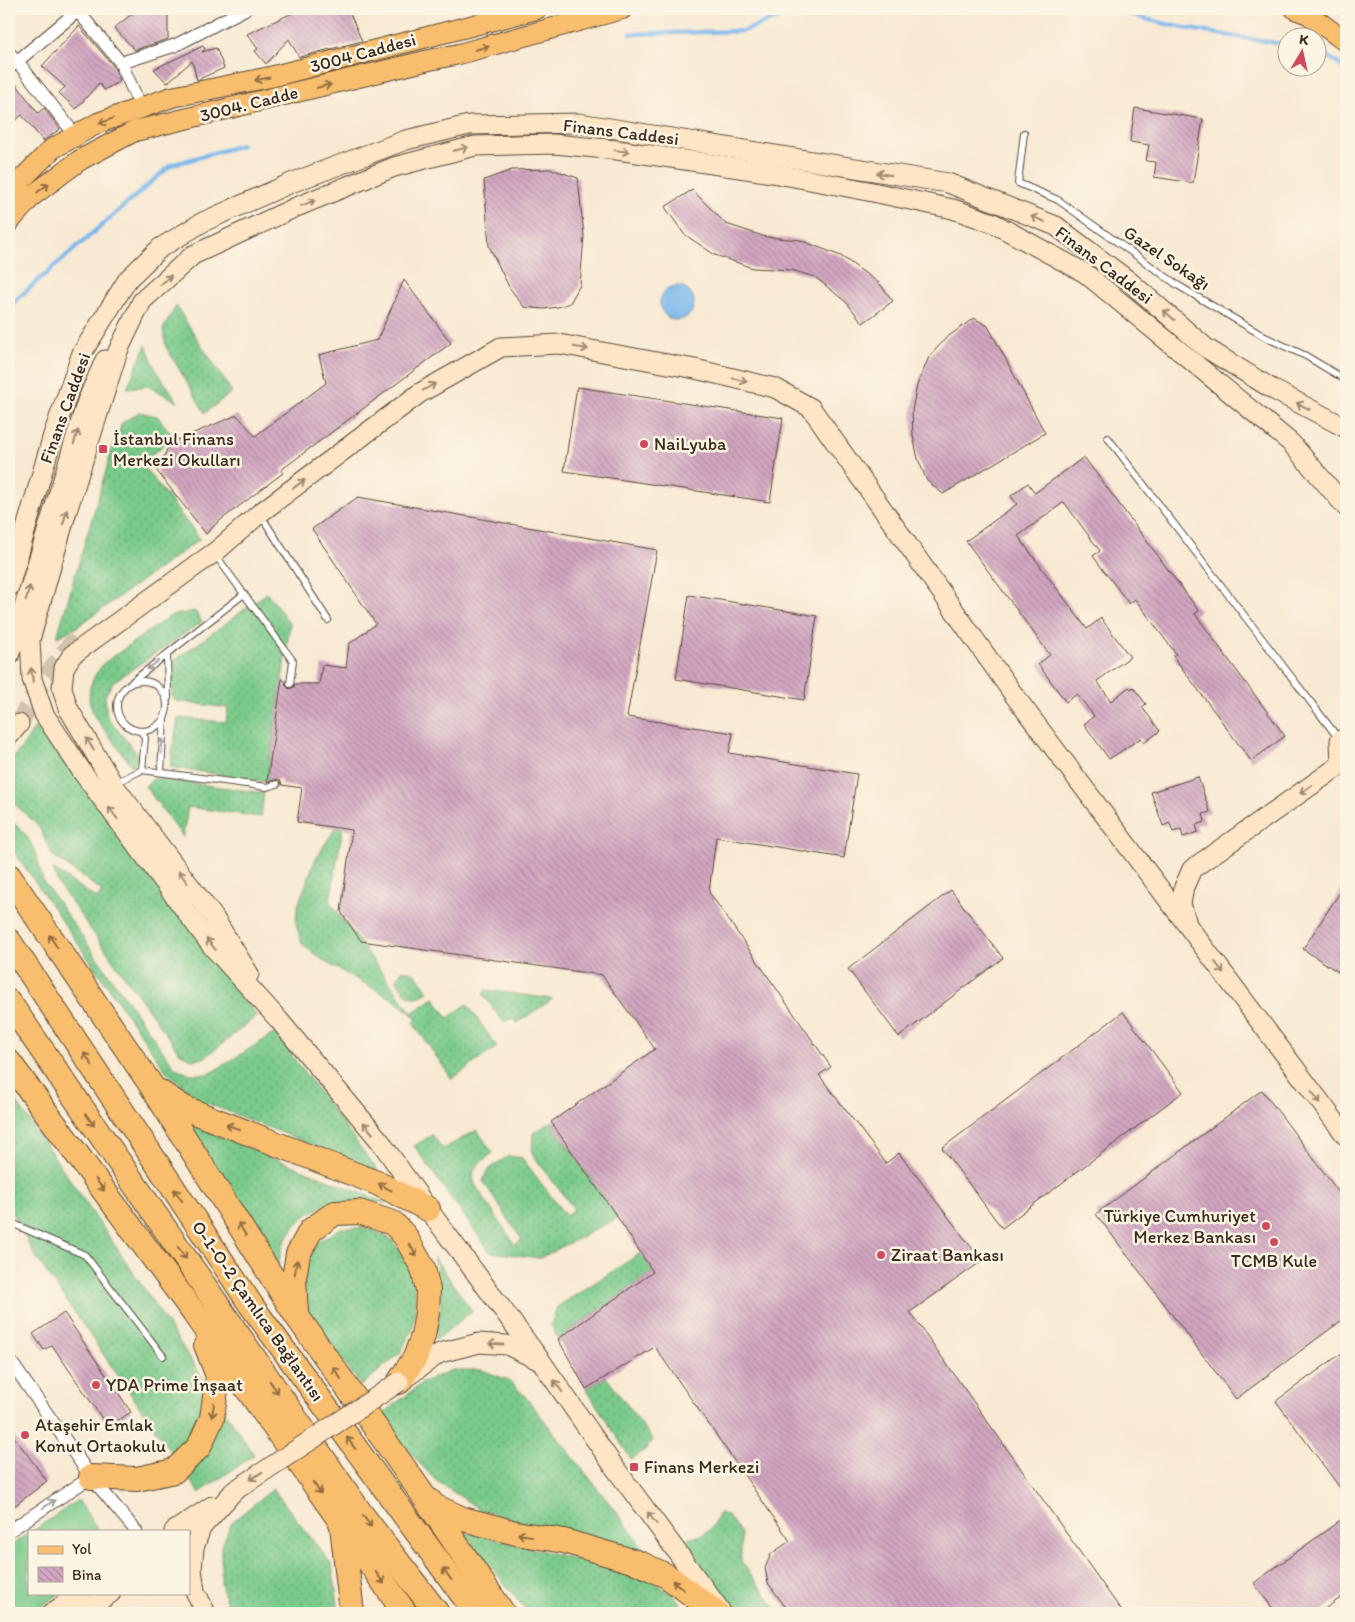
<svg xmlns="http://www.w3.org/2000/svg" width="1355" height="1622" font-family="Itim,sans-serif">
<defs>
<pattern id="grass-dots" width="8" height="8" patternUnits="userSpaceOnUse" patternTransform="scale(1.25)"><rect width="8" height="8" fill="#7aca8b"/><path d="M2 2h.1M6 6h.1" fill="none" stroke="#65a471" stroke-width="1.8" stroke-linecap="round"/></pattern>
<pattern id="building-back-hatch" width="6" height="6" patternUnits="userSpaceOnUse" patternTransform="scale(1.25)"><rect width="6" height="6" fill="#d2a6c1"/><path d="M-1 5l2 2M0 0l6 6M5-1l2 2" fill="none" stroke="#ac879c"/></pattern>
</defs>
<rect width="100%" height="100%" fill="#fcf5e5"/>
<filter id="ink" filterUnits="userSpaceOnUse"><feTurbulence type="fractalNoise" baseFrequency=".02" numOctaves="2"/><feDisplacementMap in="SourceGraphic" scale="10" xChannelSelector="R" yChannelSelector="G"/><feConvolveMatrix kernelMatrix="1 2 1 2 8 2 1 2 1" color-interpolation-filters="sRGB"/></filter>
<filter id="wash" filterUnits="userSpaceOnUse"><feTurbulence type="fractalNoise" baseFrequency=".0096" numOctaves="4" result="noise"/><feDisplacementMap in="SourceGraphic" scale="20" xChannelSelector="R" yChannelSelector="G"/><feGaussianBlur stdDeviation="1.12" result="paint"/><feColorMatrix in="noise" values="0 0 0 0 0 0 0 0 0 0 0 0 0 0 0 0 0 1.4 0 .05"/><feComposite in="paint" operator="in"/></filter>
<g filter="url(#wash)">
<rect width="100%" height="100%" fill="#f8e9d2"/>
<g fill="url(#grass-dots)" stroke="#5a7a54">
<path d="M176,306l56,86 -27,21 -39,-66 -3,-18z"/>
<path d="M146,345l9,23 23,34 -29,-16 -22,2z"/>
<path d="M139,412l18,4 17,21 -33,26 59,76 -126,90 -17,8 55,-187 10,-27z"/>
<path d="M267,593l23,31 -23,158 -97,-15 8,-49 48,4 2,-14 -53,-7 -3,-5 2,-35z"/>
<path d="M195,611l7,11 -89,60 -8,14 2,21 32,39 -7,10 -38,-50 -5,-15 1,-14 5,-12 9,-12 66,-47z"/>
<path d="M39,721l134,186 84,109 -53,42 -11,2 -14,-8 -121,-168 -5,-15 44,30 5,-8 -49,-35 -15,-31 -29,-26v-37l14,-16z"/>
<path d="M155,778l109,15 -3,24 -73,-10 -5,30 -38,-51z"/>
<path d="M9,819c24,19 27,33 34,62l132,187 16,6h18l66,-41 103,138 -179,-71 -33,-29 -157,-227z"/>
<path d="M338,824l5,3 -13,75 82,111 22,-15 14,20 19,-14 30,43 -45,32 -39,-56 4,-3 -5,-6 -21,-16 -66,-36 -23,-18 -6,-20 1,-16 18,-48z"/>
<path d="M402,971c14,-2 19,10 26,21 -16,10 -22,4 -31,-11l1,-6z"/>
<path d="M486,990l67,9 -36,24 -4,-5 -10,4 -20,-28z"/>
<path d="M9,1091l118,172 127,192 -55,38 -165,-239 -25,-47z"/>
<path d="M551,1122l67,96 -78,40 -50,-6 -76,-106 18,-11 11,14 34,-19 16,23c-13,10 -24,14 -18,32l40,60 7,-5 -39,-59c3,-13 15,-18 26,-25l13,2 44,58 8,-7 -42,-55 1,-21z"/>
<path d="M189,1124l197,79c-42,-4 -78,-4 -101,38 -4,8 -5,18 -7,27z"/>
<path d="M341,1228h28l22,11 19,26 6,37 -3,26 -13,25 -39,33 -50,-70 -9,-24 4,-28 11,-21z"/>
<path d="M641,1253l12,19 -95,67 -7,-14 6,-18z"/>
<path d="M434,1257l38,54 -37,30 6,-33 -1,-25z"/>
<path d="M452,1370h30l26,10 17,16 106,135 18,26 -114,-29 -56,-19 -45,-30 -56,-62 47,-36z"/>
<path d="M606,1377l47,63 -9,11 -13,8 -45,-70z"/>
<path d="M273,1489l59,76 6,39 -2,9h-107l-8,-29v-37l11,-25z"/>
<path d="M719,1513l8,2 14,18v28l38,52h-43l-54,-73c22,-5 29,-5 37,-27z"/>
<path d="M463,1531l183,46 28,18 14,18h-160z"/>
</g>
<g fill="#7aca8b" stroke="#5a7a54">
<path d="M78,1500l21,31h-66z"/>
<path d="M29,1533v60h32l-30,20h-22v-66z"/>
</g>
<circle fill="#79b7ec" stroke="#5a7085" cx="677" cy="303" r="17"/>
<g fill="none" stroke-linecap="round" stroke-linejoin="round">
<g stroke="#79b7ec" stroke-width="4.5">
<path d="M1114,9c55,20 116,26 174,36"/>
<path d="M631,34l113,-3 27,-11 44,-11"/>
<path d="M1318,50l24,16 4,6"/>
<path d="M9,306l162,-141 71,-20"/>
</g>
</g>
<g id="blocks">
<g fill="url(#building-back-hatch)">
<path d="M138,9h30v30l-33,11 -21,-22z"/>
<path d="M301,9h47l14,32 -63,16 -10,-18 -23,25 -11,-13 3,-2 -11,-15z"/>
<path d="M79,26l35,41 6,14 -16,9 -5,-7 -23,26 -17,-16 6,-6 -23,-21z"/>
<path d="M203,46l2,3 -3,3 14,-4 8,20 -27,12 -5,-19 -25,22 -13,-14z"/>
<path d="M16,84l22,29 6,-5 16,21 -17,12 -21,-26 -13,11v-37z"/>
<path d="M1135,108l68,11 -10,64 -39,-6 2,-15 -10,-1 3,-16 -19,-3z"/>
<path d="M551,169l27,9 6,58 -4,49 -10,18 -12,4 -14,2 -20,-2 -15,-20 -20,-41 -5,-66 28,-10z"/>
<path d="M692,190l34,34 40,13 34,3 41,16 38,27 14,18 -30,22 -17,-21 -31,-25 -24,-7 -38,-2 -38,-13 -31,-21 -19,-27z"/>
<path d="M404,280l47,63 -170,127 2,3 -65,49 -12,12 -49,-63 13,-28 67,-28 18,21 71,-53 -7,-28 58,-15z"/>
<path d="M974,318l14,8 57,107 -102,61 -16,-13 -9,-22 -5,-23 -1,-25 5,-26 12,-28 17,-19z"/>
<path d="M577,387l206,31 -13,84 -206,-31z"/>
<path d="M1084,457l115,154 -4,3 90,122 -34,25 -78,-105 3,-2 -41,-55 -6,5 -36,-48 7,-5 -36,-49 -46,34 69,93 14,-11 29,39 -33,24 14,20 18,-14 2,2 2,-2 13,17 -4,3 18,24 -16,12 -3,-5 -32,21 -25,-35 10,-8 -17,-22 -11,8 -28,-38 12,-9 -84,-114 51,-37 -6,-8 17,-13 7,10z"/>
<path d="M358,497l299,53 -30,167 106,16 -4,20 128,21 -13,84 -128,-21 -7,55 122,175 -12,8 67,88 13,-10 83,108 -72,51 213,301h-333l-22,-30 -3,-15 6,-14 19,-13 -135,-194 -69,42 -28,-50 95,-67 -35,-54 -67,-96 104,-73 -53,-74 -241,-34 -20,-29 11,-82 -55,-8 5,-34 -20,-3 -1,-4 -3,-2 -11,3 15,-103 3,2 1,5 3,3 5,-2 1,-3h24l3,-19 24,3 3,-24 27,-20 -64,-95z"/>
<path d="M689,595l128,21 -13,84 -128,-21z"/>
<path d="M1198,777l12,35 -7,2 2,8 -9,3 2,7 -15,5 -2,-8 -8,3 -3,-9 -7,3 -12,-34z"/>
<path d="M1346,883v94l-43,-28z"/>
<path d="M951,890l52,68 -104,79 -51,-68z"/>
<path d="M1123,1012l60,80 -181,136 -60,-80z"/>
<path d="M1262,1090l84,112v115l-110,82 -140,-185z"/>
<path d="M64,1313l67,99 -23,15 -56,-82 -8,5 -11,-16z"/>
<path d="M1346,1350v146l-70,-95z"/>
<path d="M9,1430l38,51 -38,29z"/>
<path d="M1346,1516v78l-27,19h-43l-22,-30z"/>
</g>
</g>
</g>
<g filter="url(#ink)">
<use href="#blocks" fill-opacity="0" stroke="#574739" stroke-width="1"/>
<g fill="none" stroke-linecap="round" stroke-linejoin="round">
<path stroke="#d2c3ae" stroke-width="19" stroke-dasharray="19 9" stroke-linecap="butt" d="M19,724l19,-36 38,-50"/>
<defs>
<g id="lane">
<path d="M886,9l1,1"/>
<path d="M1024,133l-6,50 40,17 121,86 86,51 41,19 40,24"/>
<path d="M1108,438l231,301"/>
<path d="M260,514l68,106"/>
<path d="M214,553l79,108 -3,23"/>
<path d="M167,654l77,-60"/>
<circle cx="142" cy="706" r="25"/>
<path d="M133,681l34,-27 1,44"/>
<path d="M141,731l4,7 -3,32"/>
<path d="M161,772l3,-53"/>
<path d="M115,783l27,-13 125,17 10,-3"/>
<path d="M9,1222l76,33 78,101"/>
</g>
<g id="street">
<path d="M76,9l45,54 20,45"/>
<path d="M9,53l8,8 59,75"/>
<path d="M121,63l55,-18 69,-36"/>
<path d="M9,68l71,-59"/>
<path d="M9,1359l82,118 45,54"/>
<path d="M9,1531l82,-54"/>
</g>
<g id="secondary">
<path d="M9,587l44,-152 29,-82 46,-74 32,-31 43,-26 88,-39 115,-43 63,-15 110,-2 369,60 108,43 73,55 77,67 68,42 72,38"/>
<path d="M9,656l78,-255 18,-41"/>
<path d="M9,736l10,-12"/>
<path d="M1340,740l1,25"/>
<path d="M1186,920l-5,-16 3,-17 8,-18 154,-108"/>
<path d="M249,974l-36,-58 -100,-132 -45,-76 -6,-20 2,-20 8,-13 147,-106 41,-36 160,-120 81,-46 58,-3 136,25 80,19 36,20 203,287 332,441"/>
<path d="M405,1378l35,-25 39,-10 28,2 31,15"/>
<path d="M174,1531l38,-25"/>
<path d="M720,1610l-105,-142 -74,-107 -113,-152 -48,-68 -102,-122 -67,-74 -128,-172 -39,-59 -12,-35 -2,-39 37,-129 51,-160 24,-50 51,-46 101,-47 100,-41 81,-21 79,-2 63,6 155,23 91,17 90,19 40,14 92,50 206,170 55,64"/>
<path d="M52,1613l29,-20"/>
<path d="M81,1613l30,-20"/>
<path d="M206,1613l-11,-22 -3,-22 2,-21 7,-20 33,-37"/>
</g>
<g id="primary">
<path d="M1295,9l13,5 38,28"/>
<path d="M9,192l43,-43 46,-26 74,-26 98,-20 267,-68"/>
<path d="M9,222l23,-26 48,-36 55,-29 290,-70 34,-7 163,-45"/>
</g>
<g id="highway">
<path d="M9,876l142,209 145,230 120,170 87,128"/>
<path d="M9,941l242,364 225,308"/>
<path d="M9,1002l353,513 75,98"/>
<path d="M9,1062l185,251 211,300"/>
<path d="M158,1091l26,17 193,75 51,26"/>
<path d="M296,1313l-2,-35 4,-24 13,-24 24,-17 24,-1 34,11 12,13 18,32 5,22 -1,23 -4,23 -8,22 -16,24"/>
<path d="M91,1477l46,2 37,-8 25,-24 13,-29 6,-42 -12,-31"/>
<path d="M430,1501l4,5 29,13 53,14 48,8 75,22 28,13 50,37"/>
<path d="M342,1526l10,87"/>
</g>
</defs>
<use href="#lane" stroke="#574739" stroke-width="8"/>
<use href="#street" stroke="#574739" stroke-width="14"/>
<use href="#secondary" stroke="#574739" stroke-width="21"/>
<use href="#primary" stroke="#574739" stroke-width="22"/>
<use href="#highway" stroke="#574739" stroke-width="26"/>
<use href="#lane" stroke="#fff" stroke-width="6"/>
<use href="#street" stroke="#fff" stroke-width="12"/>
<use href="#secondary" stroke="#fde5c5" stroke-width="19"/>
<use href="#primary" stroke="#f9be6d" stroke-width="20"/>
<use href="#highway" stroke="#f9be6d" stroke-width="24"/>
<defs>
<path id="secondary-bridge" d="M234,1491l165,-109"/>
</defs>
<use href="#secondary-bridge" stroke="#574739" stroke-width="21" stroke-linecap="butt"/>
<use href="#secondary-bridge" stroke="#fde5c5" stroke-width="19"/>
</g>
<defs><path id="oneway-shaft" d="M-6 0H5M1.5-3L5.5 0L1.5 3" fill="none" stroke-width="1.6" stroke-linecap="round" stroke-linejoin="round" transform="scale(1.25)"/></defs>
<g stroke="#906d42">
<use href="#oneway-shaft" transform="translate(482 48) rotate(-16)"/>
<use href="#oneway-shaft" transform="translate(262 79) rotate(169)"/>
<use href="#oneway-shaft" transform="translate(324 86) rotate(-14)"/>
<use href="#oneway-shaft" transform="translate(106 121) rotate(160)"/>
<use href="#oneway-shaft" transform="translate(43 188) rotate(-37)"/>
<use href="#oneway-shaft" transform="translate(53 941) rotate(-124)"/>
<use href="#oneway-shaft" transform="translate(88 1059) rotate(-124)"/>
<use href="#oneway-shaft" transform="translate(90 1120) rotate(55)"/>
<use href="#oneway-shaft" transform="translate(233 1127) rotate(-159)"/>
<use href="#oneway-shaft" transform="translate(100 1185) rotate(54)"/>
<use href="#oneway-shaft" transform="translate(385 1187) rotate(-152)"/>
<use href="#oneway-shaft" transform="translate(178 1195) rotate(-124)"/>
<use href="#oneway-shaft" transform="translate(242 1229) rotate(-122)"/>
<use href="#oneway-shaft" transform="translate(413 1250) rotate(60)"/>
<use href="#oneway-shaft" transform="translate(182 1253) rotate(55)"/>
<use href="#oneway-shaft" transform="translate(296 1267) rotate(-81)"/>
<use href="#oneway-shaft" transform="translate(337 1373) rotate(-125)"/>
<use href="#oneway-shaft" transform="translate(274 1387) rotate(55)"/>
<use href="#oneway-shaft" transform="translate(213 1410) rotate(98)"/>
<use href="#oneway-shaft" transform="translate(351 1443) rotate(-126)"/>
<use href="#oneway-shaft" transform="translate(317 1488) rotate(55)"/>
<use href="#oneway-shaft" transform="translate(367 1521) rotate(53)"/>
<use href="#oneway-shaft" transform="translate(525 1535) rotate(-170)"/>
<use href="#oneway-shaft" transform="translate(447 1574) rotate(-126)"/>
<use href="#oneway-shaft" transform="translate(380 1578) rotate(54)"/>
<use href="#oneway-shaft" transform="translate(678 1585) rotate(-142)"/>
</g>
<g stroke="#9c8872">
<use href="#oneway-shaft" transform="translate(461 149) rotate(-14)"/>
<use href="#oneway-shaft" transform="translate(622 151) rotate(8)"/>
<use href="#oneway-shaft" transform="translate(884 174) rotate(-171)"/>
<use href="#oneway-shaft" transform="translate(308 203) rotate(-23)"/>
<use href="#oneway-shaft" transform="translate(1038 219) rotate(-158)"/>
<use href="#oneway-shaft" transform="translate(166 280) rotate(-42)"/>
<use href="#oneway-shaft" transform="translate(1169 315) rotate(-139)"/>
<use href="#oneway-shaft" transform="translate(581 348) rotate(10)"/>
<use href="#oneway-shaft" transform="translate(740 380) rotate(14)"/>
<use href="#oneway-shaft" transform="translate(429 387) rotate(-30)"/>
<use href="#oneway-shaft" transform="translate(1303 406) rotate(-153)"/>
<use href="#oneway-shaft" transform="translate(76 437) rotate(-73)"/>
<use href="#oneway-shaft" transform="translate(299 484) rotate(-36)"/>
<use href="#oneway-shaft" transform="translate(65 517) rotate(-74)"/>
<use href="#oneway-shaft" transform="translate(28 593) rotate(-73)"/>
<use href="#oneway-shaft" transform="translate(32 675) rotate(-98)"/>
<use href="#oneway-shaft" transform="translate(90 744) rotate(-121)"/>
<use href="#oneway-shaft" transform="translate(1306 789) rotate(145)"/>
<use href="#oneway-shaft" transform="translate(113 813) rotate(-127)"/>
<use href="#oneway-shaft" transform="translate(183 877) rotate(-127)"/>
<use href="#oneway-shaft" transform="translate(211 944) rotate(-129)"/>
<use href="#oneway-shaft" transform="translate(1219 967) rotate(53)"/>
<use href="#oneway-shaft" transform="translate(1316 1097) rotate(53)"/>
<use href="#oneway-shaft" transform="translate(368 1128) rotate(-130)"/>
<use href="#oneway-shaft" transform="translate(496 1344) rotate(-177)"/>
<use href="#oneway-shaft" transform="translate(558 1386) rotate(-125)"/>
<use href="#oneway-shaft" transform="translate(256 1476) rotate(146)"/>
<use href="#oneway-shaft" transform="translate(652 1518) rotate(-127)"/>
</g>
<g stroke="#a79f9a">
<use href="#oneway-shaft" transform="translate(153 665) rotate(143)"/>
<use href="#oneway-shaft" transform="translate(162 746) rotate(-86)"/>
<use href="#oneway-shaft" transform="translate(49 1504) rotate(-34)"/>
</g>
</g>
<g fill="#d1495b" stroke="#fcf5e5" stroke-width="2">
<circle cx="644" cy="444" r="5"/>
<rect x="98" y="444" width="10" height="10" rx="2.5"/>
<circle cx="1266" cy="1226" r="5"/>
<circle cx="1274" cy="1242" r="5"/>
<circle cx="881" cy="1255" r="5"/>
<circle cx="96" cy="1385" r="5"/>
<circle cx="25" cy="1435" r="5"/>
<rect x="629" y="1462" width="10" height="10" rx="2.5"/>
</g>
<g text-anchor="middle" stroke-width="5" stroke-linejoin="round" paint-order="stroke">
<g font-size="18" fill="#3b2a1e" stroke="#fcf5e5">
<text transform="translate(363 53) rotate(-15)" y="6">3004 Caddesi</text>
<text transform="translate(249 104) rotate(-14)" y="6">3004. Cadde</text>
<text transform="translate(621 132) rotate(7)" y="6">Finans Caddesi</text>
<text transform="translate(1167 258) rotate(34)" y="6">Gazel Sokağı</text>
<text transform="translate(1104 265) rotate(37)" y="6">Finans Caddesi</text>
<text transform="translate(65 408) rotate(-70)" y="6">Finans Caddesi</text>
<text transform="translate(258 1311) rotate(55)" y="6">O-1-O-2 Çamlıca Bağlantısı</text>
</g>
<g font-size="18" fill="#3b2a1e" stroke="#fcf5e5" text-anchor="start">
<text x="113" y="445">İstanbul Finans<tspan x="113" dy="21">Merkezi Okulları</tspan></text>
<text x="654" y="450">NaiLyuba</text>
<text x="1256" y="1222" text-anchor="end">Türkiye Cumhuriyet<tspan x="1256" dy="21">Merkez Bankası</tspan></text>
<text x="891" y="1261">Ziraat Bankası</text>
<text x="1274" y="1267" text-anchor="middle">TCMB Kule</text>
<text x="106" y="1391">YDA Prime İnşaat</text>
<text x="35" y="1431">Ataşehir Emlak<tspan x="35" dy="21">Konut Ortaokulu</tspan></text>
<text x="644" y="1473">Finans Merkezi</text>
</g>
</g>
<rect width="1355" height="1622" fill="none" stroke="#fcf5e5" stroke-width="30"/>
<rect x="28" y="1530" width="162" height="65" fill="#fcf5e5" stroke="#afa495"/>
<rect x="38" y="1546" width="25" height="8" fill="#f9be6d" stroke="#afa495"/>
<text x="72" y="1554" font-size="15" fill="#3b2a1e">Yol</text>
<rect x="38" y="1567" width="25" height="15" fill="url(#building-back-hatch)" stroke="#afa495"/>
<text x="72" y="1580" font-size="15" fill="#3b2a1e">Bina</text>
<g transform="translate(1302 52) rotate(9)"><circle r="24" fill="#fcf5e5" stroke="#afa495"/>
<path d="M0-4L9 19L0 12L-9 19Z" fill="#d1495b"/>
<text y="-8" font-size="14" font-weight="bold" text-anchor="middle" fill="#3b2a1e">K</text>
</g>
</svg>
